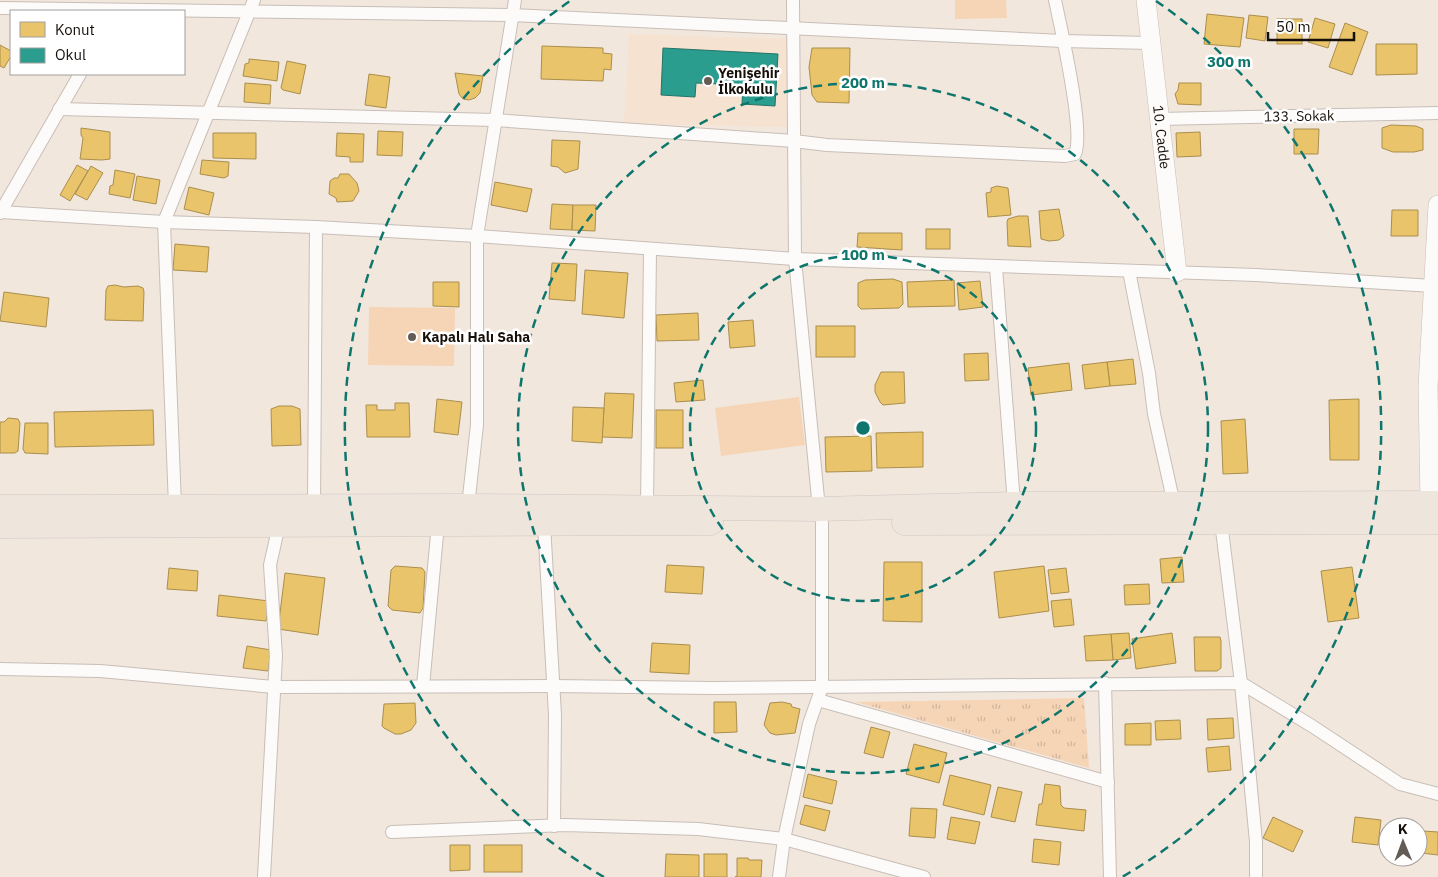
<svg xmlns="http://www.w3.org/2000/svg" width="1438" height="877" font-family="'IBM Plex Sans',sans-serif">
<defs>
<pattern id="park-tufts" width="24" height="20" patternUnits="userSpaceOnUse" patternTransform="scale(1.25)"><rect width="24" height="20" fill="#f6d4b6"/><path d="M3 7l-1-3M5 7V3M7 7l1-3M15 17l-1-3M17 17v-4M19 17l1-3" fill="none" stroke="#d2b59b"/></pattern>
</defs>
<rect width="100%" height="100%" fill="#f2e7dd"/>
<path fill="#f6e2d0" d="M629,34l163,5 -3,88 -165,-3z"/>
<path fill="url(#park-tufts)" d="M1084,698l5,70 -233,-66z"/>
<g fill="#f6d4b6">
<path d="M955,0h51l1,18 -52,1z"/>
<path d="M369,307l86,1 -1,58 -86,-1z"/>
<path d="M799,397l6,48 -84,11 -6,-48z"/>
</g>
<g fill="#e9c46a" stroke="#aa8e4d">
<path d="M1207,14l37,4 -4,29 -36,-3z"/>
<path d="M1249,15l19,2 -3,24 -19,-3z"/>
<path d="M1315,18l20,6 -7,24 -20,-6z"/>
<rect x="1277" y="19" width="25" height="25"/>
<path d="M1345,23l23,9 -16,43 -23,-8z"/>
<path d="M1376,44h41v30l-41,1z"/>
<path d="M0,45l11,6v5l-7,12 -4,-2z"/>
<path d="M542,46l61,2v5l9,1 -1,16 -7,-1 -1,12 -62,-2z"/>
<path d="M812,48h38l-1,55 -32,-1 -5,-7 -3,-28z"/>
<path d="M249,59l30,3 -2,19 -34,-5 2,-12 4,-1z"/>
<path d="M287,61l19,4 -6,29 -17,-4 -2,-2z"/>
<path d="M455,73l28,3 -3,17 -5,5 -6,2 -6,-1 -4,-5z"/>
<path d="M369,74l21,3 -4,31 -21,-3z"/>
<path d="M245,83l26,2 -1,19 -26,-2z"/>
<path d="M1179,83h22v22l-23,-1 -3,-10 3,-4z"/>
<path d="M1391,125l25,1 7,3v21l-9,2h-21l-11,-4v-20z"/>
<path d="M81,128l29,4v27l-8,1 -22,-1 3,-21 -2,-3z"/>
<path d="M1294,129h25l-1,25h-24z"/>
<path d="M378,131l25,1 -1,24 -25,-1z"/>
<path d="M1200,132l1,24 -24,1 -1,-24z"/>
<path d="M213,133h43v26l-43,-1z"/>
<path d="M337,133l27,1 -1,28h-13v-5l-14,-1z"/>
<path d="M552,140l28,1 -2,28 -13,4 -7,-6 -7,-1z"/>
<path d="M202,160l27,2 -1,14 -4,2 -24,-4z"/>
<path d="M77,165l11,6 -18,30 -10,-6z"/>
<path d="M91,166l12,7 -16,27 -12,-6z"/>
<path d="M115,170l20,4 -5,24 -21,-4 1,-8 3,-1z"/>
<path d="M340,174h9l8,9 2,8 -6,10 -16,1 -1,-4 -7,-4 1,-13 4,-3h4z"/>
<path d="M137,176l23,4 -4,24 -23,-4z"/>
<path d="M495,182l37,7 -5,23 -36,-7z"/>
<path d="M997,186l11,2 3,27 -23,2 -2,-24 5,-1v-4z"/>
<path d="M189,187l25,6 -5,22 -25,-6z"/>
<path d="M552,204l21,1 -1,25 -22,-1z"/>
<path d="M573,205h23l-1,26 -23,-1z"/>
<path d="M1059,209l5,27 -5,4 -10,1 -8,-2 -2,-28z"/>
<path d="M1392,210h26v26h-27z"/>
<path d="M1018,216h10l3,31 -23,-1 -1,-24 1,-3z"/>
<rect x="926" y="229" width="24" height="20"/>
<path d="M858,233h44v17l-45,-3z"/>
<path d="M175,244l34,3 -2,25 -34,-2z"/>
<path d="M552,263l25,1 -2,37 -26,-2z"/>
<path d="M585,270l43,3 -4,45 -42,-4z"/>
<path d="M893,279l9,3 1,22 -4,4 -38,1 -3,-3v-23l7,-3z"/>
<path d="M954,280l1,26 -47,1 -1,-25z"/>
<path d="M980,281l3,26 -24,3 -2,-27z"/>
<path d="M433,282h26v25l-26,-1z"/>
<path d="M115,285l9,2 14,-1 5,2 1,4 -1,29 -38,-1 1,-30 2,-4z"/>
<path d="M4,292l45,6 -3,29 -46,-6z"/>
<path d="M698,313l1,27 -42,1 -1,-26z"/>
<path d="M753,320l2,26 -25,2 -2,-26z"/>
<rect x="816" y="326" width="39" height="31"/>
<path d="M988,353l1,27 -24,1 -1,-27z"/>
<path d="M1133,359l3,25 -26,2 -3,-24z"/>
<path d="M1107,362l3,24 -25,3 -3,-24z"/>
<path d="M1069,363l3,27 -41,5 -3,-27z"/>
<path d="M881,372h23l1,31 -22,2 -3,-3 -5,-10v-7z"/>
<path d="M703,380l2,20 -29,2 -2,-19z"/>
<path d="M605,393l29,1 -2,44 -30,-1z"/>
<path d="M437,399l25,3 -4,33 -24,-3z"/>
<path d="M1359,399v61h-29l-1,-60z"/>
<path d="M395,403h14l1,34h-43l-1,-32h11v5h18z"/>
<path d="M279,406h13l8,3 1,36 -29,1 -1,-37z"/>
<path d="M573,407l31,1 -2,35 -30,-2z"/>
<path d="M153,410l1,35 -99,2 -1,-35z"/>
<rect x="656" y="410" width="27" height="38"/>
<path d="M8,418l10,1 2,4 -2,28 -3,2h-15v-31h4z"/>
<path d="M1245,419l3,54 -25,1 -2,-53z"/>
<path d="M25,423h23v31l-23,-1 -2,-4z"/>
<path d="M923,432v35l-46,1 -1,-35z"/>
<path d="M871,436l1,35 -46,1 -1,-35z"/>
<path d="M1182,557l2,25 -22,1 -2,-24z"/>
<path d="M884,562h38v60l-39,-1z"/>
<path d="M667,565l37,2 -2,27 -37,-2z"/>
<path d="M395,566l27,2 3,4 -2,36 -3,5 -28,-3 -4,-4 3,-36z"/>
<path d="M1044,566l5,45 -50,7 -5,-46z"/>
<path d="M1352,567l7,51 -31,4 -7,-51z"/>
<path d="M169,568l29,3 -1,20 -30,-2z"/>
<path d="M1066,568l3,24 -18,2 -3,-24z"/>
<path d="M285,573l40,5 -7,57 -40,-6z"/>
<path d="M1149,584l1,20 -25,1 -1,-20z"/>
<path d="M219,595l50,6 -3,20 -49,-5z"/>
<path d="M1071,599l3,26 -20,2 -3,-26z"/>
<path d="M1129,633l2,25 -18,2 -2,-26z"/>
<path d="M1172,633l4,30 -40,6 -4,-30z"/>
<path d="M1111,634l2,26 -27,1 -2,-25z"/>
<path d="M1194,637h26l1,4v27l-4,3h-22z"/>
<path d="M652,643l38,2 -1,29 -39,-2z"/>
<path d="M247,646l24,4 -3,21 -25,-3z"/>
<path d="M714,702h22l1,30 -23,1z"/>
<path d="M782,702l9,2 1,3 8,2 -5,24 -19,2 -6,-2 -6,-8 6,-22z"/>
<path d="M415,703l1,20 -5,7 -10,4h-6l-11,-6 -2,-2 2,-22z"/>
<path d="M1233,718l1,20 -26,2 -1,-21z"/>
<path d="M1180,720l1,19 -25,1 -1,-19z"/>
<path d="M1151,723v22h-26v-21z"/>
<path d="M871,727l19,5 -7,26 -19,-5z"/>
<path d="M914,744l33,9 -8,30 -33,-9z"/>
<path d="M1229,746l2,24 -23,2 -2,-24z"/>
<path d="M808,774l29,7 -5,23 -29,-7z"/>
<path d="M950,775l41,10 -7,30 -41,-10z"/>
<path d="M1045,784l15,2 1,19 3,3 22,2 -2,21 -48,-6 3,-21h3z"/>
<path d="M998,787l24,5 -7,30 -24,-5z"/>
<path d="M805,805l25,6 -5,20 -25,-7z"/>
<path d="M911,808l26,1 -2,29 -26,-2z"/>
<path d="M951,817l29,5 -5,22 -28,-5z"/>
<path d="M1273,817l30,14 -10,21 -30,-14z"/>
<path d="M1355,817l26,3 -3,25 -26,-3z"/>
<path d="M1423,831l15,1v23l-17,-2z"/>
<path d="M1034,839l27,3 -2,23 -27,-3z"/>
<path d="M450,845h20v25l-20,1z"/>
<rect x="484" y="845" width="38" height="27"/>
<path d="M666,854l33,1v22h-34z"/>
<rect x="704" y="854" width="23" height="23"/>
<path d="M737,858h11l1,2h13l-1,17h-26l2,-1z"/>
</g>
<path fill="#2a9d8f" stroke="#247367" d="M663,48l115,6 -3,52 -33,-2 1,-19 -47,-2 -1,14 -34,-2z"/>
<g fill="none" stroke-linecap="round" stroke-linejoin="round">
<defs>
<g id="street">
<path d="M793,0l2,259 24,250"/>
<path d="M0,8l512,7 551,26 87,2"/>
<path d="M59,109l436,11 299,21 33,4 238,11 10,-2c10,-23 -14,-125 -20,-154"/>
<path d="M1159,119l279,-6"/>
<path d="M0,212l164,10 152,5 161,9 318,23 461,16 177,11"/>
<path d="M0,213l80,-139"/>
<path d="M996,267l18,237"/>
<path d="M1129,271l20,102 5,41 20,90"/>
<path d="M175,506l-11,-284 90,-222"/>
<path d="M314,506l2,-279"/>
<path d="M468,506l9,-81v-189l38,-236"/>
<path d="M647,507l3,-257"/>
<path d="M1221,522l20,161 15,159v35"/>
<path d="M544,524l11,191 -1,111"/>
<path d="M0,669l100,2 174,16 279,-1 159,2 529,-5 71,43 88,58 38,10"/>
<path d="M1105,683l5,194"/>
<path d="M423,686l15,-162"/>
<path d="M818,700l290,82"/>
<path d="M392,832l173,-7 133,4 86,10 140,38"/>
<path d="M264,877l12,-221 -6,-91 9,-40"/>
<path d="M779,877l5,-38 25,-115 13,-37v-164"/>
</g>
<g id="secondary">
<path id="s1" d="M1146,0l31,272"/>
<path d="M1430,503l-2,-116 10,-182"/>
</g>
<g id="highway">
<path d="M0,507l468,-1 351,3 195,-5 424,-1"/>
<path d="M904,523l534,-1"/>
<path d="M0,526l711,-3"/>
</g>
</defs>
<use href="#street" stroke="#c7beb7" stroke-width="14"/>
<use href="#secondary" stroke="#c7beb7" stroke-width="20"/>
<use href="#highway" stroke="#ccc6c2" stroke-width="25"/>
<use href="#street" stroke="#fdfbfa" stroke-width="12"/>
<use href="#secondary" stroke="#fdfbfa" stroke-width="19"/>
<use href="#highway" stroke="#eee5dd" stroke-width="24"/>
</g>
<g fill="none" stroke="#0f766e" stroke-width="2.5" stroke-dasharray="9 6">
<circle cx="863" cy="428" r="173"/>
<circle cx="863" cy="428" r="345"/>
<path d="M604 877A518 518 0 0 1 570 1M1156 1A518 518 0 0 1 1122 877"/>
</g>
<g fill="#645b54" stroke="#fff" stroke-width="2">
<circle cx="708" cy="81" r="5"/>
<circle cx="412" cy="337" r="5"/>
</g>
<g text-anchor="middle" stroke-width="5" stroke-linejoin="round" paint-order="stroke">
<g font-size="14" font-weight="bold" fill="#17100a" stroke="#fff" text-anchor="start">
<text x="718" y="78">Yenişehir<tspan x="718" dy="16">İlkokulu</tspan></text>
<text x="422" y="342">Kapalı Halı Saha</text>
</g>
<g font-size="14" fill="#17100a" stroke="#fff">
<text transform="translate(1299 116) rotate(-1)" y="5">133. Sokak</text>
<text dy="5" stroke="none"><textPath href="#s1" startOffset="138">10. Cadde</textPath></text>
</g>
</g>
<circle cx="863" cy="428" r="8" fill="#0f766e" stroke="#fff" stroke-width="2.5"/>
<g font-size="15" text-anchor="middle" font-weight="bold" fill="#0f766e" stroke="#fff" stroke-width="5" stroke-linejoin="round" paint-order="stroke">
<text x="1229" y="67">300 m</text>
<text x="863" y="88">200 m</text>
<text x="863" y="260">100 m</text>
</g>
<rect x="10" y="10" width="175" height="65" fill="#ffffff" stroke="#a29f9d"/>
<rect x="20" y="22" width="25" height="15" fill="#e9c46a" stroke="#a29f9d"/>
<text x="55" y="35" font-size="15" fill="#17100a">Konut</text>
<rect x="20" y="48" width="25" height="15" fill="#2a9d8f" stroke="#a29f9d"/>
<text x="55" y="60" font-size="15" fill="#17100a">Okul</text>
<g transform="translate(1403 842) rotate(359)"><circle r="24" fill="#ffffff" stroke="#a29f9d"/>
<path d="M0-4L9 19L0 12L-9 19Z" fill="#645b54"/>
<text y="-8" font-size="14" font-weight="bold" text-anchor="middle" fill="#17100a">K</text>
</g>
<path d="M1268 32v8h86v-8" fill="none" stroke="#17100a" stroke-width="2.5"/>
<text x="1276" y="32" font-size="15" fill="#17100a" stroke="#ffffff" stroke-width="4" paint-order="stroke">50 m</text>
</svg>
